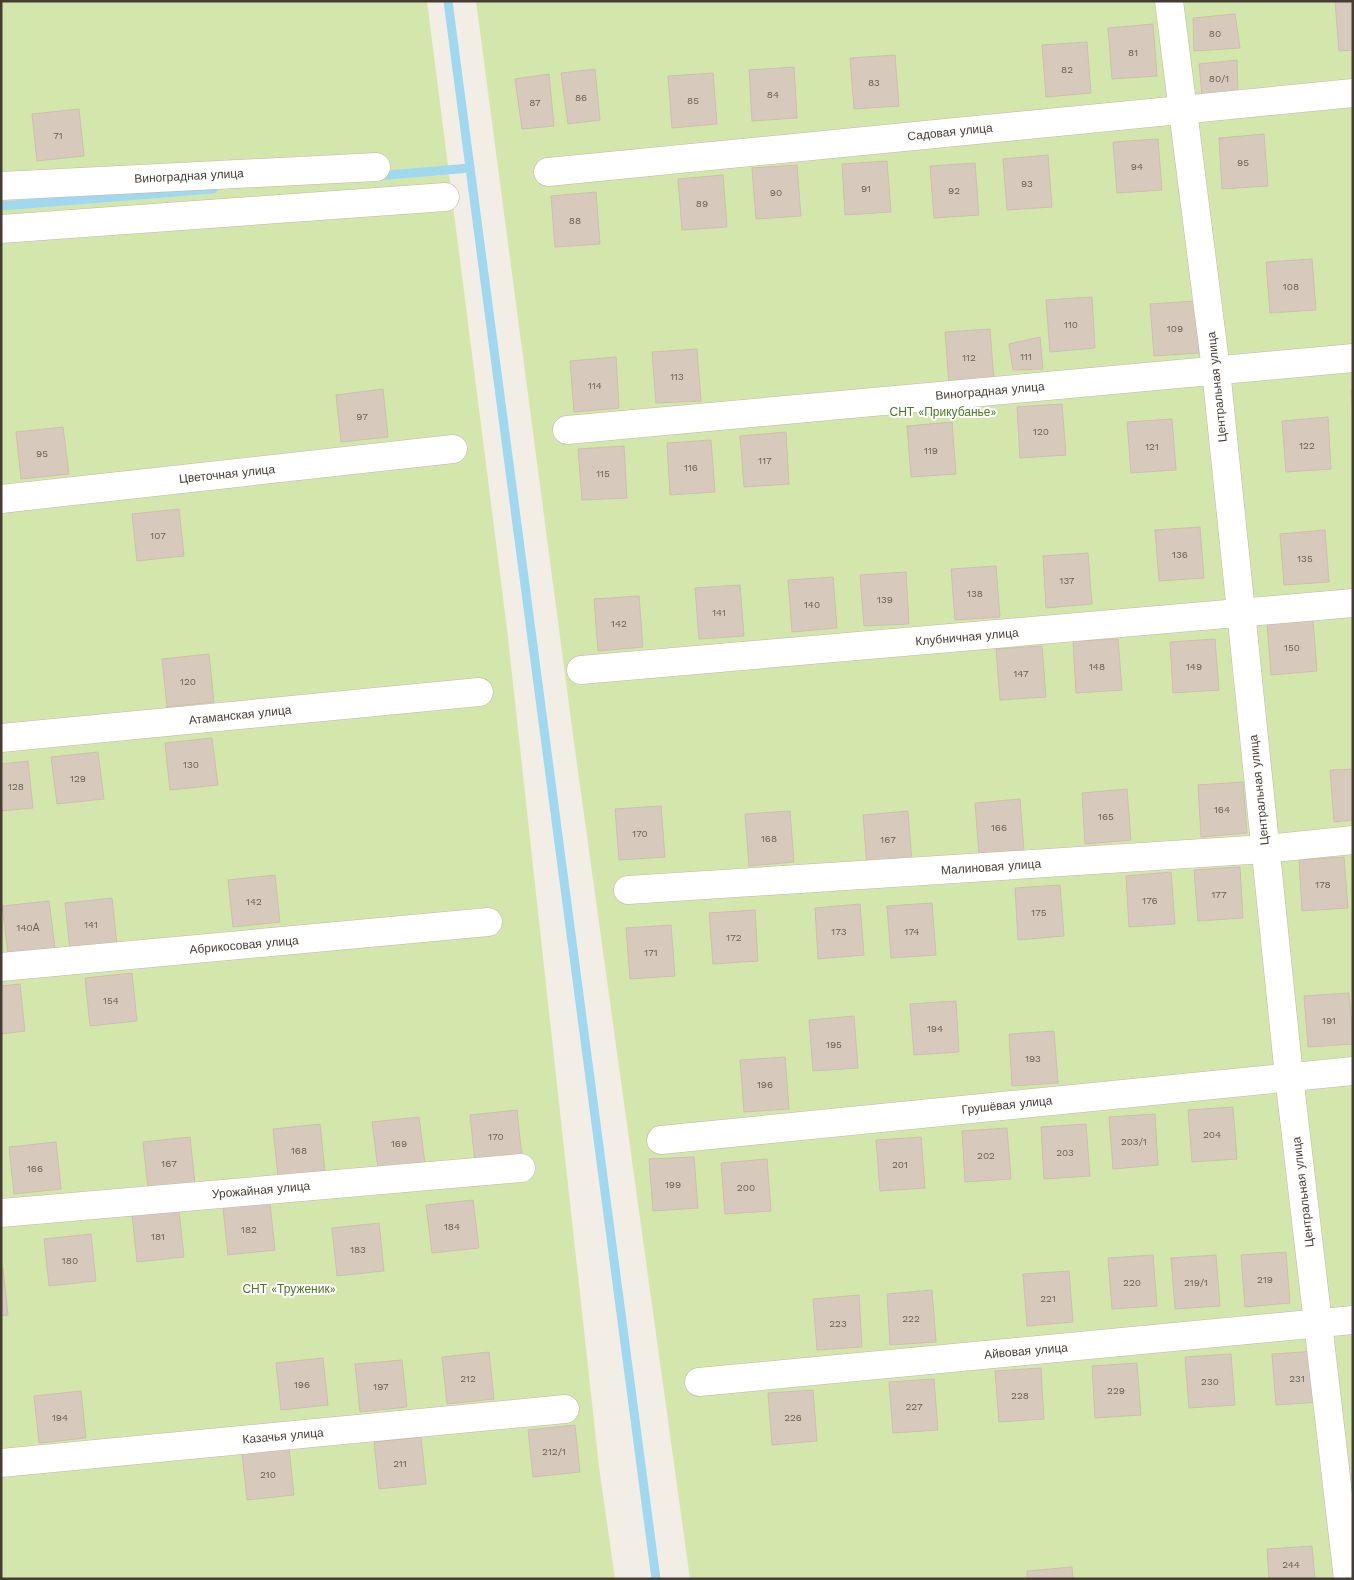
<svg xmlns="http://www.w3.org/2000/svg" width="1354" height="1580" font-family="'Work Sans',sans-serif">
<rect width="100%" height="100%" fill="#f2ede5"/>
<g fill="#d3e7ad">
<path d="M1,1h426l80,628 92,838 16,112h-614z"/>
<path d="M476,1h877v1578h-663l-117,-844z"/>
</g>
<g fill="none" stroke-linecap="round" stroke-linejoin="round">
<g stroke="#a0d8f0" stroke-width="9">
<path d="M448,1l208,1578"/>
<path d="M376,176l94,-8"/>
<path d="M1,206l212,-17"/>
</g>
</g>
<g fill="#d7cabd" stroke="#cfbead">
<path d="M1335,1h18v49l-14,1z"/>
<path d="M1235,14l5,34 -46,3 -1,-33z"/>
<path d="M1153,24l4,52 -45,3 -4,-51z"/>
<path d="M1087,42l4,51 -45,4 -4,-52z"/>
<path d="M895,55l4,51 -45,3 -4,-51z"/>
<path d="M1237,60l1,32 -36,3 -3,-31z"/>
<path d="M794,67l3,51 -45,3 -3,-51z"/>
<path d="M595,69l5,51 -32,4 -7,-51z"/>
<path d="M713,73l4,51 -45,4 -4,-52z"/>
<path d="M549,74l5,52 -32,3 -7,-50z"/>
<path d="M79,109l5,47 -47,5 -5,-47z"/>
<path d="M1264,134l4,52 -46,3 -3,-51z"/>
<path d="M1158,139l4,51 -45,3 -4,-51z"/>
<path d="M1048,155l4,52 -45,3 -4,-51z"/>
<path d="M887,161l4,51 -46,3 -3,-51z"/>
<path d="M975,163l4,52 -45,3 -4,-52z"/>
<path d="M797,165l4,51 -45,3 -4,-51z"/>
<path d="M723,175l4,52 -45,3 -4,-51z"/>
<path d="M596,192l4,52 -45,3 -4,-51z"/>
<path d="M1312,259l4,51 -46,3 -4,-51z"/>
<path d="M1092,297l3,51 -45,4 -4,-52z"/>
<path d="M1195,301l4,52 -45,3 -4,-52z"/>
<path d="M990,329l4,52 -45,3 -4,-52z"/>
<path d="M1040,337l3,32 -30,1 -4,-26z"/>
<path d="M697,349l4,52 -45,2 -4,-51z"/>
<path d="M616,357l3,51 -45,4 -4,-51z"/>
<path d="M383,389l5,48 -47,5 -5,-47z"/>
<path d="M1351,390h2v30z"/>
<path d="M1062,404l4,51 -46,3 -3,-51z"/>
<path d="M1328,417l3,52 -45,3 -4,-51z"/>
<path d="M1172,419l4,51 -45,3 -4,-51z"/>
<path d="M952,422l4,52 -45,3 -4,-51z"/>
<path d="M63,427l6,47 -48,5 -5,-47z"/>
<path d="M786,432l3,52 -45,3 -4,-51z"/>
<path d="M711,440l4,52 -45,3 -3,-52z"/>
<path d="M624,446l3,52 -45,2 -4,-51z"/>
<path d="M179,509l5,47 -47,5 -5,-47z"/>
<path d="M1200,527l4,51 -45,3 -4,-51z"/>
<path d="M1325,530l4,52 -45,3 -4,-51z"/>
<path d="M1088,553l4,51 -46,4 -3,-52z"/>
<path d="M996,566l4,51 -45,3 -4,-51z"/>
<path d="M906,572l3,52 -45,2 -4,-51z"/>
<path d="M833,577l4,51 -45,4 -4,-52z"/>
<path d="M740,585l4,51 -45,3 -4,-51z"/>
<path d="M639,596l4,51 -45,4 -4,-52z"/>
<path d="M1313,620l4,51 -46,4 -4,-52z"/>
<path d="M1118,639l4,51 -46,3 -3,-52z"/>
<path d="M1215,639l4,51 -46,3 -3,-51z"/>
<path d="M1042,646l4,51 -46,3 -4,-51z"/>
<path d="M209,654l5,48 -47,5 -5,-48z"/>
<path d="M212,738l6,47 -48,5 -5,-47z"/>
<path d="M98,752l6,47 -47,5 -6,-47z"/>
<path d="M28,761l5,47 -32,3v-47z"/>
<path d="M1353,769v51l-19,2 -4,-52z"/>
<path d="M1243,782l4,51 -46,4 -3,-52z"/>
<path d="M1127,789l4,51 -46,4 -3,-51z"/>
<path d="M1020,799l4,52 -45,3 -4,-51z"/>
<path d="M661,806l4,51 -46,3 -4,-51z"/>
<path d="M790,811l4,51 -45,4 -4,-52z"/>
<path d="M908,811l4,52 -45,3 -4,-51z"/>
<path d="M1344,857l4,51 -46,3 -3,-51z"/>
<path d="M1240,867l3,51 -45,3 -4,-51z"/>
<path d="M1171,872l4,52 -46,3 -3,-51z"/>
<path d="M275,875l5,47 -47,5 -5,-47z"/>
<path d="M1060,885l4,51 -46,4 -3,-52z"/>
<path d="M112,898l5,47 -47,5 -5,-47z"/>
<path d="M49,901l6,47 -47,5 -6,-47z"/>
<path d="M932,903l4,52 -45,3 -4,-52z"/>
<path d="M860,904l4,51 -46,4 -3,-51z"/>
<path d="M755,910l3,51 -45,3 -4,-51z"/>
<path d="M671,925l4,51 -45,3 -4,-51z"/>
<path d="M132,973l5,48 -47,5 -5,-48z"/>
<path d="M20,984l5,47 -24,3v-48z"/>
<path d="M1349,993l4,51 -45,3 -4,-51z"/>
<path d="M956,1001l3,51 -45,3 -4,-51z"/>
<path d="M854,1016l4,52 -45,3 -4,-51z"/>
<path d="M1054,1031l4,52 -46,3 -3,-52z"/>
<path d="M785,1057l4,52 -45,3 -4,-52z"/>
<path d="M1233,1107l4,52 -45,3 -4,-52z"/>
<path d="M517,1110l5,47 -47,6 -5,-48z"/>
<path d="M1155,1114l3,51 -45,4 -4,-52z"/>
<path d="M419,1117l6,47 -47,5 -6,-47z"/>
<path d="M320,1124l5,47 -47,5 -5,-47z"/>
<path d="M1086,1124l4,52 -46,3 -3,-52z"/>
<path d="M1007,1128l4,51 -46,3 -3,-51z"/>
<path d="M190,1137l5,47 -47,5 -5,-47z"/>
<path d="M921,1137l4,51 -45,3 -4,-51z"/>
<path d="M56,1142l5,47 -47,5 -5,-47z"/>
<path d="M694,1157l4,51 -45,3 -4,-52z"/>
<path d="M767,1159l4,52 -46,3 -4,-51z"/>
<path d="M473,1200l6,48 -47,5 -6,-48z"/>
<path d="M270,1203l5,47 -47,5 -5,-47z"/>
<path d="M179,1210l5,47 -47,5 -5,-47z"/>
<path d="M379,1223l5,48 -47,5 -5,-48z"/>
<path d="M91,1234l5,47 -47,5 -5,-47z"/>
<path d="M1286,1252l4,51 -45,4 -4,-52z"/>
<path d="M1153,1255l4,51 -45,3 -4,-51z"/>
<path d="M1216,1255l4,51 -45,3 -4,-51z"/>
<path d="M1,1268h2l5,47 -7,1z"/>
<path d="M1069,1271l4,51 -46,4 -4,-52z"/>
<path d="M932,1290l4,52 -46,3 -3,-51z"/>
<path d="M859,1295l3,52 -45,3 -4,-51z"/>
<path d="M1317,1351l4,51 -45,3 -4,-51z"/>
<path d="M489,1352l5,47 -47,5 -5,-47z"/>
<path d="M1231,1354l4,51 -46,3 -4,-51z"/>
<path d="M323,1358l5,47 -47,5 -5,-47z"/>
<path d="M402,1360l5,47 -47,5 -5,-48z"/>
<path d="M1137,1363l4,52 -46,3 -3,-52z"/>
<path d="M1041,1368l3,51 -45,3 -4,-51z"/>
<path d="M934,1379l4,51 -45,3 -4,-51z"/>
<path d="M813,1390l4,51 -45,4 -4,-52z"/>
<path d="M81,1391l5,47 -47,5 -5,-47z"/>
<path d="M575,1425l5,47 -47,5 -5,-47z"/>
<path d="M421,1437l5,47 -47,5 -5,-47z"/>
<path d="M289,1448l5,47 -47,5 -5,-47z"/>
<path d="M1312,1546l3,33h-46l-2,-30z"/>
<path d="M1072,1567l1,12h-46v-8z"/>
</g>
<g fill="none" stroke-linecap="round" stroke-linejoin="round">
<defs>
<g id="minor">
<path d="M1169,1l47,369 73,706 59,503"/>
<path d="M548,172l805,-79"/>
<path d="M1,186l375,-19"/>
<path d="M1,229l444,-32"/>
<path d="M567,430l786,-72"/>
<path d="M1,499l452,-50"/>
<path d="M581,670l772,-67"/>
<path d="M1,738l478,-46"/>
<path d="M628,890l637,-41 88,-9"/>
<path d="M1,967l487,-45"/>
<path d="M661,1140l692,-69"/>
<path d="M1,1213l520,-45"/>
<path d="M699,1382l654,-62"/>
<path d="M1,1463l564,-54"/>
</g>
</defs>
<use href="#minor" stroke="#c1b6aa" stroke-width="29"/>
<use href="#minor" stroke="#fff" stroke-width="28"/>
</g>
<g text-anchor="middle" stroke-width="4" stroke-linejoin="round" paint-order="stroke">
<g font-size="10" fill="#6a6056">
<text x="1215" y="37">80</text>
<text x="1133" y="56">81</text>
<text x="1067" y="73">82</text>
<text x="1219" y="82">80/1</text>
<text x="874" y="86">83</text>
<text x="773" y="98">84</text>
<text x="581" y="101">86</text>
<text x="693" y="104">85</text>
<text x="535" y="106">87</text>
<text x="58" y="139">71</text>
<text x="1243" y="166">95</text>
<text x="1137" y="170">94</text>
<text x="1027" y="187">93</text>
<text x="866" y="192">91</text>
<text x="954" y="194">92</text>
<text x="776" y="196">90</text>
<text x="702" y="207">89</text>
<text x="575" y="224">88</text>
<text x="1291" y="290">108</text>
<text x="1071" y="328">110</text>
<text x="1175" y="332">109</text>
<text x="1026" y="360">111</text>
<text x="969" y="361">112</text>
<text x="677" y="380">113</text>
<text x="595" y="389">114</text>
<text x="362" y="420">97</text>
<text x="1041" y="435">120</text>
<text x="1307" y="449">122</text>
<text x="1152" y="450">121</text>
<text x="931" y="454">119</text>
<text x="42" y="457">95</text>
<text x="765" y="464">117</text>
<text x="691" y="471">116</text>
<text x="603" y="477">115</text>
<text x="158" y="539">107</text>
<text x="1180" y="558">136</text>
<text x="1305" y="562">135</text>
<text x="1067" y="584">137</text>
<text x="975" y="597">138</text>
<text x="885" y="603">139</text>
<text x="812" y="608">140</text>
<text x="719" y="616">141</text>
<text x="619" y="627">142</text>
<text x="1292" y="651">150</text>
<text x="1097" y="670">148</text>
<text x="1194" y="670">149</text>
<text x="1021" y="677">147</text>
<text x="188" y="685">120</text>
<text x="191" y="768">130</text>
<text x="78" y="782">129</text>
<text x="16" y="790">128</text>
<text x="1222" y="813">164</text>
<text x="1106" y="820">165</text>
<text x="999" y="831">166</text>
<text x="640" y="837">170</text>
<text x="769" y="842">168</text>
<text x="888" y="843">167</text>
<text x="1323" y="888">178</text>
<text x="1219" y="898">177</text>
<text x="1150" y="904">176</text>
<text x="254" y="905">142</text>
<text x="1039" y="916">175</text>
<text x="91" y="928">141</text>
<text x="28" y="931">140А</text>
<text x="839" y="935">173</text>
<text x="912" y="935">174</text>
<text x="734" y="941">172</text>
<text x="651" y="956">171</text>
<text x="111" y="1004">154</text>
<text x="1329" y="1024">191</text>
<text x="935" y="1032">194</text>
<text x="834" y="1048">195</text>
<text x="1033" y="1062">193</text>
<text x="765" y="1088">196</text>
<text x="1212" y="1138">204</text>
<text x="496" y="1140">170</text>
<text x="1134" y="1145">203/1</text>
<text x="399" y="1147">169</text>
<text x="299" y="1154">168</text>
<text x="1065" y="1156">203</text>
<text x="986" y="1159">202</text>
<text x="169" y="1167">167</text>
<text x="900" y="1168">201</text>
<text x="35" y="1172">166</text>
<text x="673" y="1188">199</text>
<text x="746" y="1191">200</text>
<text x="452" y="1230">184</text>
<text x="249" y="1233">182</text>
<text x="158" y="1240">181</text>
<text x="358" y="1253">183</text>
<text x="70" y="1264">180</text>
<text x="1265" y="1283">219</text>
<text x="1132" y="1286">220</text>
<text x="1196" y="1286">219/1</text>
<text x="1048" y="1302">221</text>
<text x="911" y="1322">222</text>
<text x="838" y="1327">223</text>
<text x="468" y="1382">212</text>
<text x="1297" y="1382">231</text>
<text x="1210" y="1385">230</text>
<text x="302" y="1388">196</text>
<text x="381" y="1390">197</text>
<text x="1116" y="1394">229</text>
<text x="1020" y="1399">228</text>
<text x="914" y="1410">227</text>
<text x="60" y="1421">194</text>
<text x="793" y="1421">226</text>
<text x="554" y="1455">212/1</text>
<text x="400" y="1467">211</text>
<text x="268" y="1478">210</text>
<text x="1291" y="1568">244</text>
</g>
<g font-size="12" fill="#453d34" stroke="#fff">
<text transform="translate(950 132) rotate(-6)" y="4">Садовая улица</text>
<text transform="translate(189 176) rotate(-3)" y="4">Виноградная улица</text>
<text transform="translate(1217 387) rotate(-96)" y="4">Центральная улица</text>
<text transform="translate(990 391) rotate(-5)" y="4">Виноградная улица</text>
<text transform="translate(227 474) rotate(-6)" y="4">Цветочная улица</text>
<text transform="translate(967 637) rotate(-5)" y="4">Клубничная улица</text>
<text transform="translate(240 715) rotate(-6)" y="4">Атаманская улица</text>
<text transform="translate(1259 790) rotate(-96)" y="4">Центральная улица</text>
<text transform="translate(991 867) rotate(-4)" y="4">Малиновая улица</text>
<text transform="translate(244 945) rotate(-5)" y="4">Абрикосовая улица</text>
<text transform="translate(1007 1105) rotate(-6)" y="4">Грушёвая улица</text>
<text transform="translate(261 1190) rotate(-5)" y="4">Урожайная улица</text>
<text transform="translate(1303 1192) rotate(-97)" y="4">Центральная улица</text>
<text transform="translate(1026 1351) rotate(-5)" y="4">Айвовая улица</text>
<text transform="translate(283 1436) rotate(-5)" y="4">Казачья улица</text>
</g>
<g font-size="12" fill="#4e7628" stroke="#fff">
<text x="943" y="416">СНТ «Прикубанье»</text>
<text x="289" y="1293">СНТ «Труженик»</text>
</g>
</g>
<rect width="1354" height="1580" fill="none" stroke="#453d34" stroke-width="5"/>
</svg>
